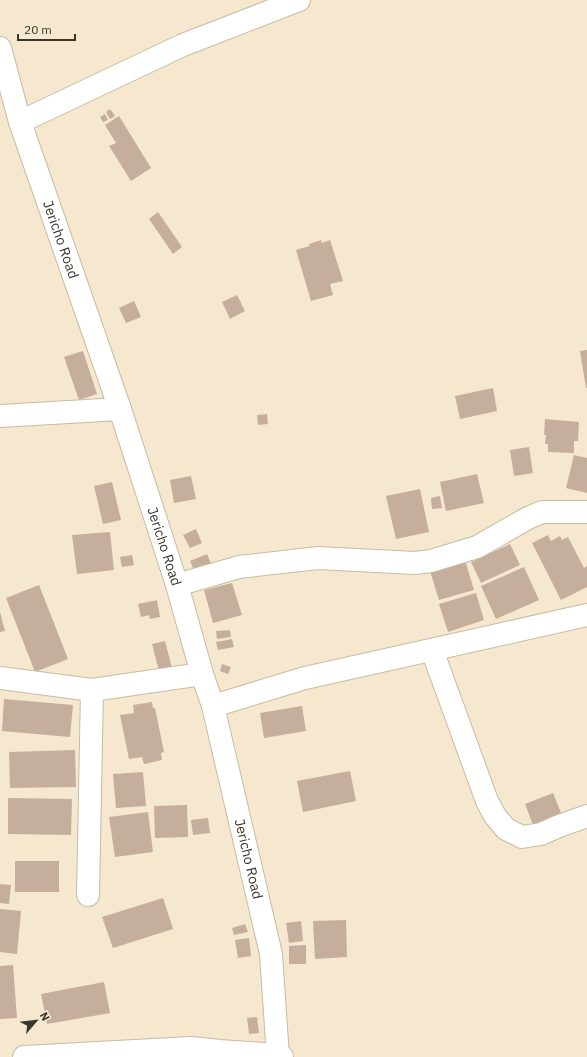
<svg xmlns="http://www.w3.org/2000/svg" width="587" height="1057" font-family="'IBM Plex Sans',sans-serif">
<rect width="100%" height="100%" fill="#f5e8cf"/>
<g fill="#c6ae9d">
<path d="M110,109l5,7 -5,3 -4,-7z"/>
<path d="M105,114l3,6 -5,2 -3,-5z"/>
<path d="M119,116l32,52 -20,13 -22,-35 7,-3 -11,-18z"/>
<path d="M158,212l24,35 -9,7 -24,-35z"/>
<path d="M321,240l1,3 8,-3 13,41 -13,3 3,11 -22,6 -15,-51 14,-4 -1,-2z"/>
<path d="M237,295l8,16 -15,8 -8,-17z"/>
<path d="M134,301l7,16 -15,6 -7,-15z"/>
<path d="M587,350v38h-1l-6,-37z"/>
<path d="M83,351l14,43 -18,6 -15,-43z"/>
<path d="M493,388l4,23 -37,8 -5,-23z"/>
<path d="M267,414l1,10 -10,1 -1,-10z"/>
<path d="M545,419l34,3 -1,19h-4v12l-26,-1v-8h-3l1,-9h-2z"/>
<path d="M529,447l4,26 -19,3 -4,-26z"/>
<path d="M574,455l13,3v35l-21,-5z"/>
<path d="M477,474l7,29 -38,8 -6,-29z"/>
<path d="M191,476l5,23 -22,4 -4,-23z"/>
<path d="M112,482l9,38 -18,4 -9,-38z"/>
<path d="M420,489l9,43 -33,7 -10,-43z"/>
<path d="M440,496l2,12 -10,1 -1,-11z"/>
<path d="M196,529l6,14 -12,5 -7,-13z"/>
<path d="M110,532l4,38 -37,4 -5,-39z"/>
<path d="M548,535l3,6 9,-5 2,4 6,-3 16,31 3,-2v21l-26,13 -29,-57z"/>
<path d="M510,544l10,21 -39,18 -10,-21z"/>
<path d="M207,554l6,14 -17,7 -6,-14z"/>
<path d="M132,555l2,10 -12,2 -2,-10z"/>
<path d="M465,560l9,30 -35,10 -9,-29z"/>
<path d="M524,567l15,33 -43,19 -15,-33z"/>
<path d="M232,583l10,32 -29,8 -9,-33z"/>
<path d="M39,585l29,74 -33,13 -29,-74z"/>
<path d="M476,593l8,27 -36,12 -9,-28z"/>
<path d="M157,600l3,17 -10,2 -1,-4 -8,2 -3,-13z"/>
<path d="M0,612l5,19 -5,1z"/>
<path d="M230,630l1,7 -14,2 -1,-8z"/>
<path d="M232,639l2,8 -16,3 -2,-8z"/>
<path d="M165,641l7,27 -13,3 -7,-27z"/>
<path d="M222,664l9,3 -3,7 -8,-3z"/>
<path d="M4,699l69,6 -3,32 -68,-6z"/>
<path d="M152,702l1,6h2l9,44 -3,1 1,7 -18,4 -2,-7 -13,2 -9,-44 14,-2 -1,-8z"/>
<path d="M302,706l4,25 -42,7 -4,-25z"/>
<path d="M75,750l1,37 -66,1 -1,-36z"/>
<path d="M350,771l6,30 -53,11 -6,-31z"/>
<path d="M143,772l3,34 -30,2 -3,-34z"/>
<path d="M553,793l8,20 -28,12 -8,-21z"/>
<path d="M8,798l64,1 -1,36 -63,-1z"/>
<path d="M187,805l1,32 -33,1 -1,-32z"/>
<path d="M148,812l5,40 -38,5 -6,-40z"/>
<path d="M208,818l2,15 -17,2 -2,-15z"/>
<rect x="15" y="861" width="44" height="31"/>
<path d="M0,884l11,1 -2,19 -9,-1z"/>
<path d="M163,898l10,31 -60,19 -11,-31z"/>
<path d="M0,909l21,2 -4,43 -17,-2z"/>
<path d="M346,920l1,37 -32,2 -2,-38z"/>
<path d="M301,921l2,20 -14,2 -3,-20z"/>
<path d="M245,924l3,8 -14,3 -2,-7z"/>
<path d="M249,938l2,18 -13,2 -3,-18z"/>
<path d="M306,945v19h-17v-18z"/>
<path d="M13,965l4,53 -17,1v-53z"/>
<path d="M104,982l6,31 -63,11 -6,-30z"/>
<path d="M257,1017l2,16 -10,1 -2,-16z"/>
</g>
<g fill="none" stroke-linecap="round" stroke-linejoin="round">
<defs>
<g id="minor">
<path id="s1" d="M0,48l20,74 100,287 57,176 25,89 11,32 58,248 7,103"/>
<path d="M20,122l163,-77 116,-45"/>
<path d="M0,416l120,-7"/>
<path d="M177,585l62,-18 79,-9 97,5 16,-2 46,-14 51,-29 14,-6h45"/>
<path d="M432,650l55,151 8,15 11,13 16,8 19,-3 18,-8 28,-10"/>
<path d="M0,678l92,12 110,-16"/>
<path d="M213,706l92,-28 282,-63"/>
<path d="M88,895l4,-205"/>
<path d="M24,1057l167,-9 29,3 59,4 3,2"/>
</g>
</defs>
<use href="#minor" stroke="#c8bba3" stroke-width="24"/>
<use href="#minor" stroke="#fff" stroke-width="22"/>
</g>
<g text-anchor="middle" stroke-width="3" stroke-linejoin="round" paint-order="stroke">
<g font-size="14" fill="#3b362c" stroke="#f5e8cf">
<text dy="5" stroke="none"><textPath href="#s1" startOffset="201">Jericho Road</textPath></text>
<text dy="5" stroke="none"><textPath href="#s1" startOffset="525">Jericho Road</textPath></text>
<text dy="5" stroke="none"><textPath href="#s1" startOffset="849">Jericho Road</textPath></text>
</g>
</g>
<g transform="translate(36 1021) rotate(62)" stroke="#f5e8cf" stroke-width="3" paint-order="stroke">
<path d="M0-3L7 15L0 10L-7 15Z" fill="#3b362c"/>
<text y="-6" font-size="11" font-weight="bold" text-anchor="middle" fill="#3b362c">N</text>
</g>
<path d="M18 34v6h57v-6" fill="none" stroke="#3b362c" stroke-width="2"/>
<text x="24" y="34" font-size="12" fill="#3b362c" stroke="#f5e8cf" stroke-width="3" paint-order="stroke">20 m</text>
</svg>
